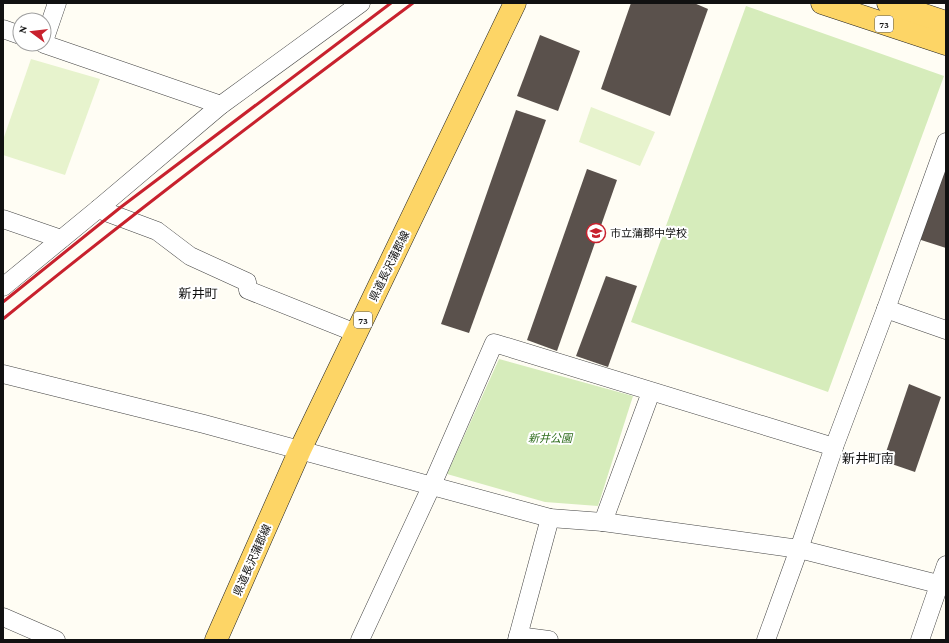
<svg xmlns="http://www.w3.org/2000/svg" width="949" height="643" font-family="'Crimson Pro','Noto Sans JP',serif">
<rect width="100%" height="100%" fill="#fffdf4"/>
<g fill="#d6ecbb">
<path d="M746,6l198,70 -116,316 -197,-70z"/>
<path d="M499,359l134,37 -35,110 -53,-4 -98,-28z"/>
</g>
<g fill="#e7f3cd">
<path d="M31,59l69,20 -35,96 -62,-20v-15z"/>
<path d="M591,107l64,25 -15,34 -61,-24z"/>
</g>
<g fill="#5a514c">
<path d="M631,3h63l14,6 -38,107 -69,-27z"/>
<path d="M540,35l40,16 -22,60 -41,-15z"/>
<path d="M516,110l30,10 -77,213 -28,-9z"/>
<path d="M946,159v89l-28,-9z"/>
<path d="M587,169l30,11 -60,171 -30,-11z"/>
<path d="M606,276l31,10 -29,81 -32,-11z"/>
<path d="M909,384l32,13 -26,75 -32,-11z"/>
</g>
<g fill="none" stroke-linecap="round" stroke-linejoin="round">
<defs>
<g id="minor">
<path d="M3,29l17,6"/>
<path d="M44,41l13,-38"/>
<path d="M44,44l177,61"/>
<path d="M98,209l59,22 33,25 57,26 1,8 108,43"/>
<path d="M3,219l58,20"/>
<path d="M3,287l95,-78 123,-104 140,-102"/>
<path d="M886,309l60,21"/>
<path d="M3,374l201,50 346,94 53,4 196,27 147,37"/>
<path d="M603,522l48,-130"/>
<path d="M3,617l53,23"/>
<path d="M518,636l31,4"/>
<path d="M360,640l72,-155 62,-142 340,104"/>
<path d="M517,640l33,-122"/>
<path d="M766,640l33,-91 35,-102 52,-138 60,-167"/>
<path d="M920,640l26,-75"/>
</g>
<g id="major">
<path d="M822,3l124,41"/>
<path d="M888,3l58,19"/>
<path d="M216,640l84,-190 215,-447"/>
</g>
</defs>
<use href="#minor" stroke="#444" stroke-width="19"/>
<use href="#major" stroke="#222" stroke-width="23"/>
<use href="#minor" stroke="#fff" stroke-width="18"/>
<use href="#major" stroke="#fdd566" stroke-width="22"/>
<g stroke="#c8212d" stroke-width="3">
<path d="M3,302l118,-95 270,-204"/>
<path d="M3,319c134,-109 272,-213 410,-316"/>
</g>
</g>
<defs>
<symbol id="school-ring" viewBox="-11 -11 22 22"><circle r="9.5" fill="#fff" stroke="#c8212d" stroke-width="1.5"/><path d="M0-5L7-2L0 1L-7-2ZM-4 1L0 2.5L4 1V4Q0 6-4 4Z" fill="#c8212d"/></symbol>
</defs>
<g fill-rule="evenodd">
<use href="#school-ring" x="585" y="222" width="22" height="22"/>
</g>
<g text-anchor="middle" stroke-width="4" stroke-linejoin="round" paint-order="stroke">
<g fill="#fff" stroke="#585858" stroke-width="1">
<rect x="875" y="16" width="18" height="16" rx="3"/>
<rect x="354" y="312" width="18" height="16" rx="3"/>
</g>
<g font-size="10" font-weight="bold" fill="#111">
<text x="884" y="28">73</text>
<text x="363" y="324">73</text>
</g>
<g font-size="11" fill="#111" stroke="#fff" text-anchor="start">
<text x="610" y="237">市立蒲郡中学校</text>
</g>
<g font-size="11" fill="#111" stroke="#fff">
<text transform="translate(389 266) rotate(-64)" y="4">県道長沢蒲郡線</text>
<text transform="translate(252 560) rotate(-66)" y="4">県道長沢蒲郡線</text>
</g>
<g font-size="11" font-style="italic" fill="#2f6d1d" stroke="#fff">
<text x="550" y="442">新井公園</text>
</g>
<g font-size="13" fill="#111" stroke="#fff">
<text x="198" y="298">新井町</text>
<text x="868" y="463">新井町南</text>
</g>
</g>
<rect width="949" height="643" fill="none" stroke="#111111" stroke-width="8"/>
<g transform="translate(32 32) rotate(285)"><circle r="19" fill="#ffffff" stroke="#a0a0a0"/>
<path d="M0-3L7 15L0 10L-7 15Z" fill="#c8212d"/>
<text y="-6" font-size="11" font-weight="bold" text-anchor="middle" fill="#111111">N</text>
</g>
</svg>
